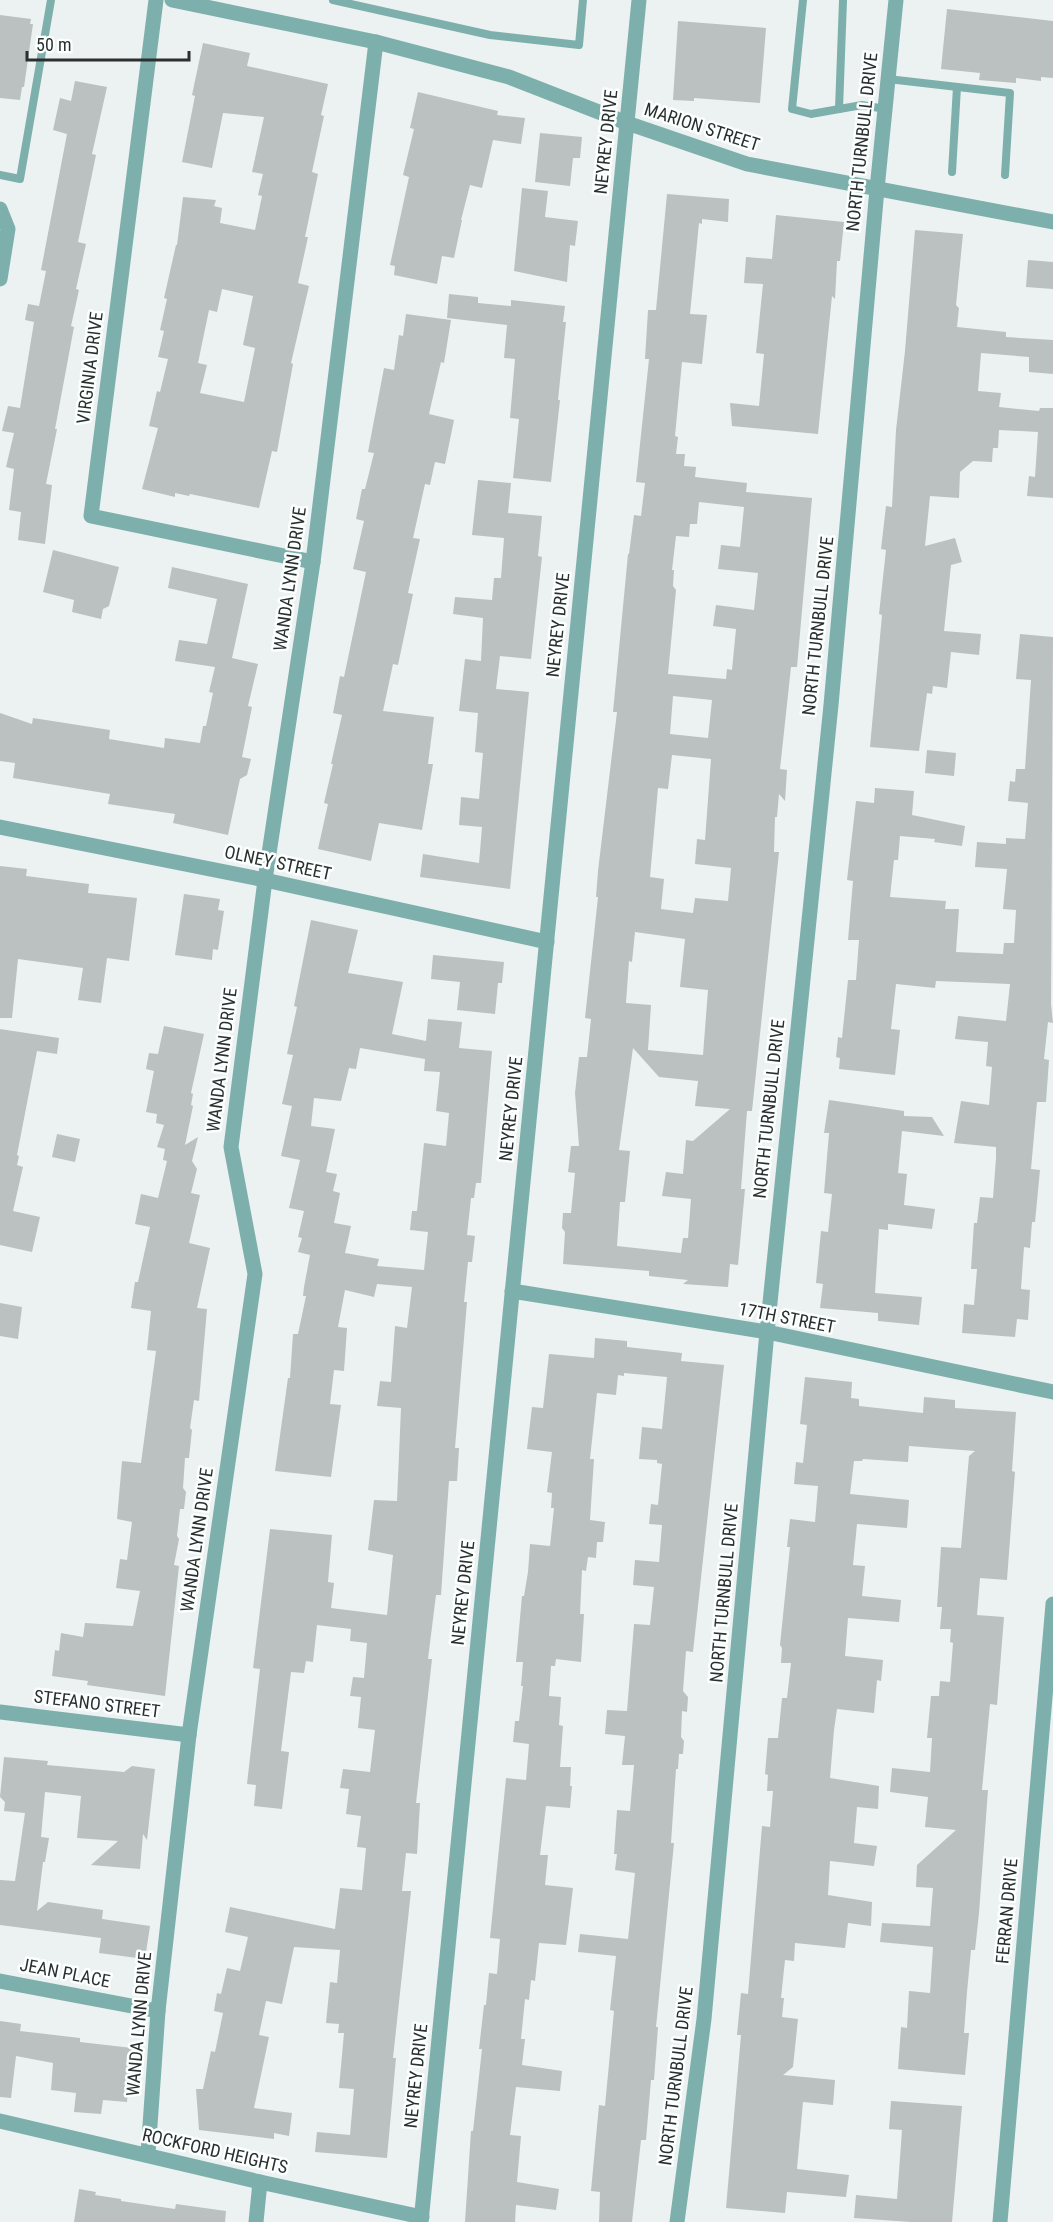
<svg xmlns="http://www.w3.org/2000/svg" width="1053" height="2222" font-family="'Roboto Condensed',sans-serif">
<rect width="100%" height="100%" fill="#ecf2f1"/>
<g fill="#bac1c0" fill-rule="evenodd">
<path d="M947,9l106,12v57l-12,-1v4l-25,-3v5l-37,-3 1,-7 -39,-4z"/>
<path d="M0,15l31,4 -1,5h3l-9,63h-2l-2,13 -20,-2z"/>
<path d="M678,21l88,7 -6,75 -66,-5v3l-21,-1z"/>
<path d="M203,43l47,10 -3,13 81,18 -7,31 3,1 -12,56 6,2 -13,63h3l-10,46 11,3 -18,77 2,1 -16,88 -5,-1 -13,57 -69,-14 -1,2 -14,-3v4l-33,-8 16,-61 -9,-2 8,-35 3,1 8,-33 -10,-2 6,-26 -4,-1 7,-31 -3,-1 12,-53h1l6,-48 33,3 -2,6 8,2 -2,15 35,7 7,-34 -4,-1 5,-21 -11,-2 12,-55 -41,-4 -11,55 -30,-6 13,-66 -3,-1zM222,289l31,7 -10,49 12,3 -11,54 -44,-9 7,-28 -9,-2 11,-53 8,2z"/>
<path d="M75,81l32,6 -15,67 4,1 -18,87 8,2 -10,45 3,1 -8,36 3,1 -19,102h2l-11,55 6,1 -7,59 -27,-4 3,-28 -12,-2 5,-41 -8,-2 8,-34 -12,-2 6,-25 12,2 14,-86 -9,-2 3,-16 11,2 7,-35 -5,-1 26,-136 -14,-4 7,-32 11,3z"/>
<path d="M418,92l80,19 -1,4 28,3 -4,26 -28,-4 -11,48 -12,-3 -9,35h1l-8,38 -12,-2 -5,28 -43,-9 1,-9 -5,-1 19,-88 -6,-2 11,-46 -4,-1z"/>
<path d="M540,133l42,4 -2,21h-7l-3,28 -35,-4z"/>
<path d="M522,188l26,3 -3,26 33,4 -3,25 -5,-1 -3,37 -53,-11z"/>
<path d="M667,194l62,5 -1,23 -26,-3v5l-3,-1 -9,91 17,1 -5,49 -20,-2 -7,74 3,1 -2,17h9l-1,12 12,1 -1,10 52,6 -1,9 66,6 -15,169h-6l-11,102 7,1 -2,31 -6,-7 -2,23h-2l-1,35h5l-27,259h-5l-6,78h4l-7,76 -8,-1 -2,23 -45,-3 5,-4 -39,-4v-5l-86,-7 2,-32 -3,-4 1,-15h8l4,-40 -7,-1 3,-26h8l-4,-53 4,-36h8l4,-38 -6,-1 13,-121h-2l2,-26 19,-159h-4l15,-158h1l5,-39 7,1 4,-33 -9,-1 13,-123h-4l3,-49h8zM699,502l45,5 -4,40 -19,-2 -3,24 40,4 -4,37 -38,-5 -3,21 23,3 -4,41 -5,-1 -1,10 -58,-5 8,-84 -3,-4 1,-16h-2l4,-34 13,1 1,-13h7zM673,696l39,4 -4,38 -38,-4zM672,755l39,4 -6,81 -8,-1 -2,25 36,4 -3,33 -33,-3 -2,15 -32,-4 3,-30 -14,-2 8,-89 10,1zM635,932l50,7 -5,48 28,3 -5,65 -55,-5 3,-45 -25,-2 3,-42 3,1zM633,1048l26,29 39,4 -3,25 35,3 -37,32 -7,-1 -3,34 -17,-2 -4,24 29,3 -3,39h-5l-2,15 -64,-7 3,-44h5l5,-51 -11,-1z"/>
<path d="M776,215l68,7 -4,39h-3l-2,38 -3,-3 -14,138 -86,-8 -2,-23 29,3 5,-52 -8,-1 7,-69 -19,-1 2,-26 26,2z"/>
<path d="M915,230l48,4 -7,71 3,3 -2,19 49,5v5l47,3v34l-24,-2v-15l-48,-4 -3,38 23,2 -2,14 40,4 1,-3h13v90l-26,-2 2,-20 6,1 3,-45 -39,-2 -1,18h-5l-1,14 -19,-1 -13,11 -1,26 -29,-2 -5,50 30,-8 7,24 -11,3 -7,66 37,3 -2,21 -28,-3 -4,36 -14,-2 -1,8 -5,-1 -8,58 -49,-4 12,-132 -3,-1 7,-64 -5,-1 5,-43 6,1 4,-77 9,-79z"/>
<path d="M1028,260l25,2v27l-27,-2z"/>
<path d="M449,294l29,3v6l33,3v-6l54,6 -2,16h3l-8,78h2l-9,82 -38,-4 6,-59 -9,-1 5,-59 -11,-1 3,-33 -60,-7z"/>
<path d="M406,314l45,6 -7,43 -3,-1 -12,52 25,6 -9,44 -10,-2 -5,23 -5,-1 -12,54 7,1 -12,54 5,1 -15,71 -5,-1 -10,47 51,6 -6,47h5l-11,66 -43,-7 -8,38 -53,-12 10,-45 -4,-1 9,-39h-2l11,-49 -9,-2 7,-37 4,1 22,-105 -13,-3 11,-48 -8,-2 6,-30h3l9,-36 -6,-1 16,-84 10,2 5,-35 4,1z"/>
<path d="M478,480l33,3 -3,30 34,3 -4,40 4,1 -11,102 -31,-3 -4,33 33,3 -19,197 -90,-12 3,-23 56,9 3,-36 -23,-2 2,-28 18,2 4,-46 -8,-1 3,-39 -19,-2 6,-52 16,2 2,-43 -30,-4 2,-17 37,3 2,-22h7l3,-40 -32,-3z"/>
<path d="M53,550l66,17 -10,39 -6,3 -2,10 -29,-7 2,-12 -31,-8z"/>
<path d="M172,567l76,17 -16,74 26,6 -10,42 4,1 -10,50 9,2 -4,16 -7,4 -12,56 -55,-12 2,-9 -67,-10 2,-10 -97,-16 2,-15 -15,-2v-48l32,11 1,-6 77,12 -1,9 55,9 1,-10 35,5 3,-17h3l7,-33 -4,-1 6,-25 -40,-6 4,-21 28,4 10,-45 -49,-11z"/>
<path d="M1020,634l33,3 -2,367 2,19 -5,-1 -4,37 5,1 -3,42h-9l-6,67 9,1 -5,52h-3l-2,26 -6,-1 -3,42 9,1 -2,30 -11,-1 -2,18 -53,-4 2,-29 10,1 3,-36h-6l3,-46h3l3,-26 13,1 3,-40v-11l-42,-4 7,-42 28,4 3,-38 -6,-1 2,-24 -33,-3 3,-23 48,5 4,-37 -74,-3 -1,7 -39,-4 -5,45 9,1 -5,45 -56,-6 1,-11 -4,-1 2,-20 4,1 6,-58h8l3,-40h-11l5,-59 -6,-1 9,-79 18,2 1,-15 39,3 -2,24 53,11 -3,20 -28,-4 1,-3 -35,-3 -2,24h-4l-4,37 56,4 -1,8h14l-3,43 47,2 1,-11h10l2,-33 -13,-1 4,-40 -32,-2 2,-25 29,2v-6l19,1 3,-36 -20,-2 2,-20 5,1 1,-13h9l6,-89 -15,-1z"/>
<path d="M927,750l29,3 -2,23 -29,-3z"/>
<path d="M0,866l27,3 -1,7 63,8 -1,9 49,5 -8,63 -22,-3 -6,45 -23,-3 5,-32 -65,-9 -6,59h-12z"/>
<path d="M184,894l36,5 -2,11 6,1 -6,39 -5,-1 -1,11 -37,-5z"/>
<path d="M311,920l47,10 -10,43 55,9 -11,52 34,7 2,-22 34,3 -3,26 33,3 -11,132h-5l-2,15h-3l-4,37 8,1 -3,26h-4l-4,40h3l-12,146h4l-2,33h-8l-8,114h-5l-8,64h4l-16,144h4l-3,51 -11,-1 -4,38h9l-18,167h3l-9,100 -72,-6 2,-20 33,3 4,-46 -15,-1 5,-55h-6l1,-9 -13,-1 4,-41 7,1 3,-33 -46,-3 -12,57 -16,-3 -7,34 10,2 -15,71 38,5 -3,23 -15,-3v6l-75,-9 -3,-41h7l8,-38 4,1 8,-39 -9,-2 3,-18 4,1 6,-26 13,3 8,-34 -23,-5 5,-25 105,22 5,-41 22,2 4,-42 -9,-1 4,-31 -15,-2 3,-25 -9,-1 3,-19 27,3 5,-42 -17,-2 3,-31 -11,-1 3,-19 11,1 3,-35 -17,-2 1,-12 -34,-4 -4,37 -7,-1 -2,12 -13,-1 -10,79 8,1 -7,57 -28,-3 2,-21 -9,-1 13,-115 -7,-1 17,-139 62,6 -4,47 6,1 -3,25 56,7 6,-60 -25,-5 6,-50 23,1 4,-93 -24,-2 3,-25 11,1 4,-56 12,2 5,-41 -35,-3 -3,13 -29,-7 -7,37 9,1 -3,43 -10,-1 -4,34 11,1 -10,72 -56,-6 13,-93h2l3,-44h5l8,-38h-3l1,-9 6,-32 -12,-3 4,-14 -4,-1 6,-26 -15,-3 11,-48 -19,-4 11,-50 -10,-2 11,-49 -6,-1 10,-47 -3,-1zM360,1048l65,11 -1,12 16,1 -4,39 13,2 -3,33 -22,-3 -7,68h-5l-2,19 18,2 -4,38 -47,-4 2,-7 -34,-6 6,-27 -17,-3 6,-30 -7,-2 4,-17 -11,-2 9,-43 -24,-3 3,-28 27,3 8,-33 7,1z"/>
<path d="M433,955l71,7 -2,21h-4l-3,31 -38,-4 3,-28 -29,-3z"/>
<path d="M164,1026l40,8 -13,59 2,1 -2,11 2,1 -8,39 13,-8 -6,24 5,8 -6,24 9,2 -11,48 21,5 -13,60 10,1 -8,92 -5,-1 -4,28 2,2 -3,28h-4l-2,30 3,4 -2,17h-4l-3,27 2,3 -5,26 5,1 -14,130 -78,-11 1,-4 -36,-5 3,-26 4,1 2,-18 22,4 2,-14 48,3 7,-35 -24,-3 4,-29 7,1 5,-38 -15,-3 5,-58 19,2 15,-112 -9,-1 4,-39 -20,-3 4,-26h3l12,-55 -15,-3 6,-30 17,4 9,-37 -4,-1 2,-11 -8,-2 7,-22 -8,-2 1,-9 -11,-2 8,-41 -8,-2 3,-16 9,1z"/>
<path d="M0,1029l59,9 -2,16 -20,-3 -20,104 2,1 -2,9 6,2 -10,44 27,6 -8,35 -32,-7z"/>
<path d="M829,1100l75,11v5l28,1 12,19 -42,-5 -4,42 9,1 -3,31 31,4 -3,20 -44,-5v6l-9,-1 -4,64 47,4 -3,28 -41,-4v-8l-58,-5 3,-24 -7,-1 5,-52 7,1 4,-38 -8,-1 5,-60h-5z"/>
<path d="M57,1134l23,5 -5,23 -23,-5z"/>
<path d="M0,1303l22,4 -4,32 -18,-3z"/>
<path d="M595,1338l32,3v6l55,6 -1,8 43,4 -31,287 -7,-1 -3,40 5,6 -1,15 -5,-1 -1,26 3,4 -1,13h-4l-1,15h-2l-5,74h3l-18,184h2l-4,53h-3l-5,60h-5l-9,82h-33l1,-30 -9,-1 8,-86 6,1 9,-95 -4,-1 6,-54 -38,-4 2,-18 48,5 7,-66 -20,-3 2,-16h-3l3,-44 13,1 4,-46h-12l3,-29 -20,-2 2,-24 20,1 7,-87 16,1 4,-38 -21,-2 2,-25 24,2 3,-37 -13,-1 2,-20 7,1 4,-41 -5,-1v-3l-18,-1 3,-32 20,2 5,-52 -43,-4v3l-6,-1 -2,20 -19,-2 -7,66h4l-4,61 15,2 -2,20h-6l-1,16 -8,-1 -2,14 -4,-1 -2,44h4l-3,48 -25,-3 -1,7h-4l-2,30 12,1 -2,28 4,1 -3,41h11l-1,19h2l-2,22 -24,-2 -6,49h8l-3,30 28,3 -7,57 -27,-2 -4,38 -4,-1 -2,20 -4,-1 -4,40h4l-3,26 40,6 -2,20 -44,-4 -6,48 11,1 -4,46 42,7 -3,21 -40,-5 -1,17h-50l6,-91h2l9,-82h-3l5,-44h2l3,-32 8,1 3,-35 -10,-1 16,-160 20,2 3,-36 -16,-2 2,-21h4l4,-35h-2l2,-24h-7l6,-66h2l4,-24 2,-28 20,2 4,-38h-3l1,-15 -5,-1 5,-40 -25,-3 5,-42 11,1 6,-54 45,4z"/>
<path d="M805,1377l47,5 -1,16 8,1v7l64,7 1,-16 31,3v8l61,4 -4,59 3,1 -8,108 -27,-2 -3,37 27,2 -7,88 -7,-1 -8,86h6l-9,123 -4,37h-4l-4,42 -3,41h5l-4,42 -67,-6 3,-42 6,1 2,-37 21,2 3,-46 -53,-5 2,-19 48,3 3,-38 -17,-1 1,-22 39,-35 -31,-3 3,-30 -38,-5 2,-24 38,4 2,-34h-5l4,-42h8l1,-15 10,1 3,-39 -3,-1 1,-13h-11l2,-22h-5l4,-60 20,1 8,-92 6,-5 -66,-5 -1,16 -45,-3 -1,2h-8l-4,33 59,6 -2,28 -50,-4 -4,41 12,1 -3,30 39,4 -2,22 -51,-4 -3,38 38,4 -2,21 -4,-1 -3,33 -37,-4 -3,21 -4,48 49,8 -1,23 -21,-2 -3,36 23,3 -3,20 -44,-5 -2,34 44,7 -1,24 -23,-3 -3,25 -50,-5 -1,18 -9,-1 -4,38h3l-2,19 16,2 -5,48 -10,8 52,5 -2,25 -30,-3 -6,67 52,6 -3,22 -59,-5 -2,21 -59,-5 15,-173h-4l4,-42 7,1 14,-168 8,1 3,-36h-6l1,-16 -3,-1 3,-36h10l4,-40h5l4,-35h-10l1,-15 -2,-3 10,-98h-3l3,-28 25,3 3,-36 -24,-2 2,-22 7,1 4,-38 -7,-1z"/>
<path d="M4,1757l44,4 -1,4 77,7 8,-6 23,3 -8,71 -4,-6 -3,35 -49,-4 27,-24 -41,-3 4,-42 -36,-4 -4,45 8,1 -4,24h-2l-6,49 11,-9 55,8 -1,9 48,7 -5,33 -46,-6 2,-15 -101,-13v-45l15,1 10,-68 -21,-2 1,-9 -5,-5z"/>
<path d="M0,2021l21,3 -1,7 60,7v4l52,6 -5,54 -24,-2 -2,14 -27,-2 2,-19 -25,-3 2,-27 -37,-7 -5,42 -11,-1z"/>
<path d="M891,2101l71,5 -10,116h-41l-57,-4 2,-23 41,4 5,-69 -13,-1z"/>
<path d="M79,2189l17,3 -1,3 26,4v2l54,8 1,-5 50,7 -1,11h-151z"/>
</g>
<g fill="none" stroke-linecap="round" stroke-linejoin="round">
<g stroke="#7db0ac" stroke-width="8">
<path d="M333,0l157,35 89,10 4,-45"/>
<path d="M803,0l-11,109 19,5 51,-9 23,4"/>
<path d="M888,79l122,14 -5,82"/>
<path d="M839,109l4,-109"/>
<path d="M952,172l5,-85"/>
<path d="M0,175l20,4 31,-179"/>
</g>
<g stroke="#7db0ac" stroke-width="15">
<path d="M156,0l-65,516 222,46"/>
<path d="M172,0l204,42 133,35 118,46 120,41 306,58"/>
<path d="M0,209l8,20 -8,50"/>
<path d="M0,827l265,53 282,62"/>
<path d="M512,1291l255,41 286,60"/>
<path d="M0,1712l189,23"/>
<path d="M0,1981l158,30"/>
<path d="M0,2121l260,61 162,35"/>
<path d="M148,2154l10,-143 31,-276 66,-461 -24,-127 34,-267 48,-318 63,-520"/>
<path d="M256,2222l4,-40"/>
<path d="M421,2222l218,-2222"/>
<path d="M677,2222l27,-203 63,-687 64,-627 46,-516 19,-189"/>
<path d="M1000,2222l53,-618"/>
</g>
</g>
<g text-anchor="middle" stroke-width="5" stroke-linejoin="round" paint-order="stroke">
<g font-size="18" fill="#2c2f2f" stroke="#fbfffe">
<text transform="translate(702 127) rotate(18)" y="6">MARION STREET</text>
<text transform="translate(606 142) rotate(-84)" y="6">NEYREY DRIVE</text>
<text transform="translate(862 142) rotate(-84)" y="6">NORTH TURNBULL DRIVE</text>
<text transform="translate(90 368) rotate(-83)" y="6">VIRGINIA DRIVE</text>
<text transform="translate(290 579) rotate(-82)" y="6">WANDA LYNN DRIVE</text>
<text transform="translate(558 625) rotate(-84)" y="6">NEYREY DRIVE</text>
<text transform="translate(818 626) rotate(-84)" y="6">NORTH TURNBULL DRIVE</text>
<text transform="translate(278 863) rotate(12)" y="6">OLNEY STREET</text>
<text transform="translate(222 1060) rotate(-83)" y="6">WANDA LYNN DRIVE</text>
<text transform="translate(511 1109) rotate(-84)" y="6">NEYREY DRIVE</text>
<text transform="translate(769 1109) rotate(-84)" y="6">NORTH TURNBULL DRIVE</text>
<text transform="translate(787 1318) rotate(11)" y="6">17TH STREET</text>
<text transform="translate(197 1540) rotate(-82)" y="6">WANDA LYNN DRIVE</text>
<text transform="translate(463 1593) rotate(-84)" y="6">NEYREY DRIVE</text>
<text transform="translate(724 1593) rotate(-85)" y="6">NORTH TURNBULL DRIVE</text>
<text transform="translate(97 1704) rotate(7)" y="6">STEFANO STREET</text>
<text transform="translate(1007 1911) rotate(-85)" y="6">FERRAN DRIVE</text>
<text transform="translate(65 1973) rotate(11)" y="6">JEAN PLACE</text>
<text transform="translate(139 2024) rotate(-85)" y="6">WANDA LYNN DRIVE</text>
<text transform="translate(416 2076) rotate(-84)" y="6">NEYREY DRIVE</text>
<text transform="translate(676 2076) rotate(-83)" y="6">NORTH TURNBULL DRIVE</text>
<text transform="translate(215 2151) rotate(13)" y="6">ROCKFORD HEIGHTS</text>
</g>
</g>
<path d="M27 51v9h162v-9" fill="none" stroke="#2c2f2f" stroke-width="3"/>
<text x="36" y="51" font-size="18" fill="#2c2f2f" stroke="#fbfffe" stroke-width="4.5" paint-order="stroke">50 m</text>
</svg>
